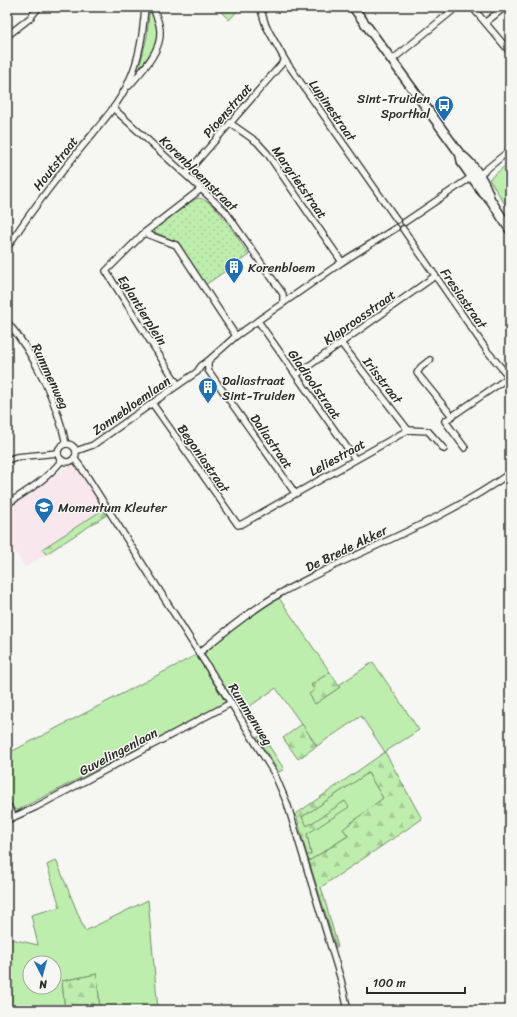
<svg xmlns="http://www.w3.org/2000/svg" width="517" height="1017" font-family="Sriracha,sans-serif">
<defs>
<pattern id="forest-firs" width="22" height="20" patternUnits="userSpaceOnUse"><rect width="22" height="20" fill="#beeead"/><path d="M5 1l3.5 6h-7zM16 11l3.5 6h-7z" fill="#a3cc95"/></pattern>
<pattern id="park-dots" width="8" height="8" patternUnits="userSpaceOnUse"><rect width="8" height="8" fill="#beeead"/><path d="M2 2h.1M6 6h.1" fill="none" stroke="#a3cc95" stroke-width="1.8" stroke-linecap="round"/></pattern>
</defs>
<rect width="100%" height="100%" fill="#f6f6f2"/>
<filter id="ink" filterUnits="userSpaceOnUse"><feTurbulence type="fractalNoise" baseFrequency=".025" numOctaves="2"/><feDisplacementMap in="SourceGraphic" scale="8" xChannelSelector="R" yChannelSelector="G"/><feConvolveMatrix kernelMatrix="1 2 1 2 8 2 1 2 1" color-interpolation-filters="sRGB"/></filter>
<g filter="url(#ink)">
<path fill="#f8e7ed" d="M73,465l4,2 27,42 -62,39 4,6 -21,14 -18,-30v-29l61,-43z"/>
<g fill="#beeead" stroke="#748c6c" fill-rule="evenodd">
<path d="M218,7h23l-12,13 -6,-6z"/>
<path d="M151,12c12,19 4,37 -8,53l-2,1 -1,-2 7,-27 2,-24z"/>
<path d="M510,162v50l-21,-33z"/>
<path d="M279,598l51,74 -19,13 4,5v14l25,-17 -1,-2 34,-23 46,68 -34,22 -24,-36 -44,30 -41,-58 -36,25 -34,-54 -1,-6c23,-21 47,-39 74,-55z"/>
<path d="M196,655l30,48 -206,106c-2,1 -4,1 -6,0 -10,-6 -7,-44 -7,-55z"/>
<path d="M368,773l15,25 -39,31 5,6 -40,26 -2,-6 4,-1 -4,-20 38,-33 -38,26 -5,-10z"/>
<path d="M56,860l29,71 63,-31 10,110h-58l-3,-36 -35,7 3,29h-58v-72l31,7 -7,-30 29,-8 -13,-42zM30,963h24v24h-24z"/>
</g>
<g fill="url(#forest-firs)" stroke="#748c6c">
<path d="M104,509l4,5 -62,40 -4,-5z"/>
<path d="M330,672l10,15 -25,17 -6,-10 6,-4 -4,-5z"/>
<path d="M302,724l15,22 -19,13 -15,-21z"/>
<path d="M262,735l22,34 -5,3 -22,-34z"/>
<path d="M385,752l37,67 -101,68 17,60 -2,1 -27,-87 39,-25 -5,-7 40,-31 -15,-25 -66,44 5,9 38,-25 4,6 -42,27 4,21h-4l-11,-41z"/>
<path d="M97,974l3,36h-35l-3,-29z"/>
</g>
<path fill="url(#park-dots)" stroke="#748c6c" d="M200,198c19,6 37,40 49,57l-44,30 -28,-43 -23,-10 2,-4 39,-29z"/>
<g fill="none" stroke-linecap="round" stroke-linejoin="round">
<defs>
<g id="street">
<path d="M260,7l6,19 19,34 112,160"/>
<path d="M472,7l38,45"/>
<path d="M486,22l19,-15"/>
<path d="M7,36l23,-18 9,-11"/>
<path d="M392,60l65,-53"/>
<path d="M129,86c12,-14 33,-35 31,-55 0,-8 -5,-17 -7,-24"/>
<path d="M113,108l112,103 58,83v9"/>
<path d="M230,123l27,19 10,11 75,109"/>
<path d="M186,174l99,-114"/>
<path d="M405,222l62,-42 16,-8 27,-22"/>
<path d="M403,229l85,123 22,26"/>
<path d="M144,233l32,12 60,91"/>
<path d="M7,248c22,-35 48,-68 74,-100 17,-21 37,-42 48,-67 11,-23 14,-49 16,-74"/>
<path d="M258,321l97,138"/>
<path d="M7,322c28,32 50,81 59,122"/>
<path d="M341,343l67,87"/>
<path d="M430,360l-9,7 -4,6 35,43"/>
<path d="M208,361v9l87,123"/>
<path d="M296,375l139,-99"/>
<path d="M178,385l-72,-114 38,-38 57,-44"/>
<path d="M152,403l86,122 4,-1 166,-94 20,1 16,18"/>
<circle cx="67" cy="453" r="9"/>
<path d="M465,448l-20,-27 64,-44"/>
<path d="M76,451l17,-6 85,-60 19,-13 4,-6 7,-5 28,-25 106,-74 54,-34"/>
<path d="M74,458l9,12 116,183 32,50 43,70 13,30 54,177 7,30"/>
<path d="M7,460l9,-3 42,-4"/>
<path d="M7,504c20,-13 40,-25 55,-44"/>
<path d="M199,653c25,-21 51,-42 80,-59 76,-43 160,-70 231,-121"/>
<path d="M7,804l7,13"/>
<path d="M7,820l29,-13 195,-104"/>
</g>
<g id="secondary">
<path d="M353,7l107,147c14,10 26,29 30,45"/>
<path d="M460,154l2,9 21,30 7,6 20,31"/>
</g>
</defs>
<use href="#street" stroke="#2b2b2b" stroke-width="8"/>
<use href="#secondary" stroke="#2b2b2b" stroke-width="11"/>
<use href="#street" stroke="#f6f6f2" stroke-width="5.5"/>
<use href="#secondary" stroke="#f6f6f2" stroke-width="8"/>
</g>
</g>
<defs>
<symbol id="bus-pin" viewBox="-11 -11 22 30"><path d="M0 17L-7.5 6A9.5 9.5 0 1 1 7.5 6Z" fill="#1f6fb2" stroke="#f6f6f2"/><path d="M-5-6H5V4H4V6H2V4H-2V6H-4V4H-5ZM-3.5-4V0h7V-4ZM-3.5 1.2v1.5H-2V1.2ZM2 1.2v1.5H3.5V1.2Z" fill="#fff"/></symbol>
<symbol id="building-pin" viewBox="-11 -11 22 30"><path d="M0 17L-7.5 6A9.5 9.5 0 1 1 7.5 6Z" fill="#1f6fb2" stroke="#f6f6f2"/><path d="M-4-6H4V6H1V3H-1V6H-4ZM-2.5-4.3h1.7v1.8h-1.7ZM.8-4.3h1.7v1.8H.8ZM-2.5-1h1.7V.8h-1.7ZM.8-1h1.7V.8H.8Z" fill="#fff"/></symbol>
<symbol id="school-pin" viewBox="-11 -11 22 30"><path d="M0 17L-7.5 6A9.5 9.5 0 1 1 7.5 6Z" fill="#1f6fb2" stroke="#f6f6f2"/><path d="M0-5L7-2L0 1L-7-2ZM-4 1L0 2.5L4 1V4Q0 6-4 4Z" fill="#fff"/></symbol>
</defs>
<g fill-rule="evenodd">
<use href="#bus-pin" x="433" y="94" width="22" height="30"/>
<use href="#building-pin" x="223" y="256" width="22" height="30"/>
<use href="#building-pin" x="197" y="376" width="22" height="30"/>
<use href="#school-pin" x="33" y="496" width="22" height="30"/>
</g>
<g text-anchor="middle" stroke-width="3" stroke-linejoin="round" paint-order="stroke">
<g font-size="13" fill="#2b2b2b" stroke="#f6f6f2" text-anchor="start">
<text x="430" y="103" text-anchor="end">Sint-Truiden<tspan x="430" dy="15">Sporthal</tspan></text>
<text x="248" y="272">Korenbloem</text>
<text x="222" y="385">Daliastraat<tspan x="222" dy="15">Sint-Truiden</tspan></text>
<text x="58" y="512">Momentum Kleuter</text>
</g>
<g font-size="13" fill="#2b2b2b" stroke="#f6f6f2">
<text transform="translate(227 110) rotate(-49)" y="5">Pioenstraat</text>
<text transform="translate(333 110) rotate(55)" y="5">Lupinestraat</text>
<text transform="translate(55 163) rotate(-52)" y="5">Houtstraat</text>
<text transform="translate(199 173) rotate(44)" y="5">Korenbloemstraat</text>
<text transform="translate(300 182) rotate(55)" y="5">Margrietstraat</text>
<text transform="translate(464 298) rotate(55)" y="5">Fresiastraat</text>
<text transform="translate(143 310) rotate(58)" y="5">Eglantierplein</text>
<text transform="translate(359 317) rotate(-35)" y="5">Klaproosstraat</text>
<text transform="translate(51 376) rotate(65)" y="5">Rummenweg</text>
<text transform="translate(383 380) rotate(52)" y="5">Irisstraat</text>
<text transform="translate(315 384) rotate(55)" y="5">Gladioolstraat</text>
<text transform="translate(131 405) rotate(-35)" y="5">Zonnebloemlaan</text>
<text transform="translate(272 441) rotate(55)" y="5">Daliastraat</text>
<text transform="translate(337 457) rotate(-29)" y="5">Leliestraat</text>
<text transform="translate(204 458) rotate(55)" y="5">Begoniastraat</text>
<text transform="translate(346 548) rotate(-26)" y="5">De Brede Akker</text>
<text transform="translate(251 714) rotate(58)" y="5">Rummenweg</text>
<text transform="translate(118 751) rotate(-28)" y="5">Guvelingenlaan</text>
</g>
</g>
<rect width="517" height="1017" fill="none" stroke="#f6f6f2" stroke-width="24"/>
<rect x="12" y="12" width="493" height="993" fill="none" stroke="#2b2b2b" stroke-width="1.5" filter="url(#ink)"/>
<g transform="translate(42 975) rotate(174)"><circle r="19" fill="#f6f6f2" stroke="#a5a5a2"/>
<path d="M0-3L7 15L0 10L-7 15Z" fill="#1f6fb2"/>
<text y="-6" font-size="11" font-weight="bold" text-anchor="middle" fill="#2b2b2b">N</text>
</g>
<path d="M367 987v6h98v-6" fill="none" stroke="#2b2b2b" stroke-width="2"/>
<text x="373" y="987" font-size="12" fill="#2b2b2b" stroke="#f6f6f2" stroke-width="3" paint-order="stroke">100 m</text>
</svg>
